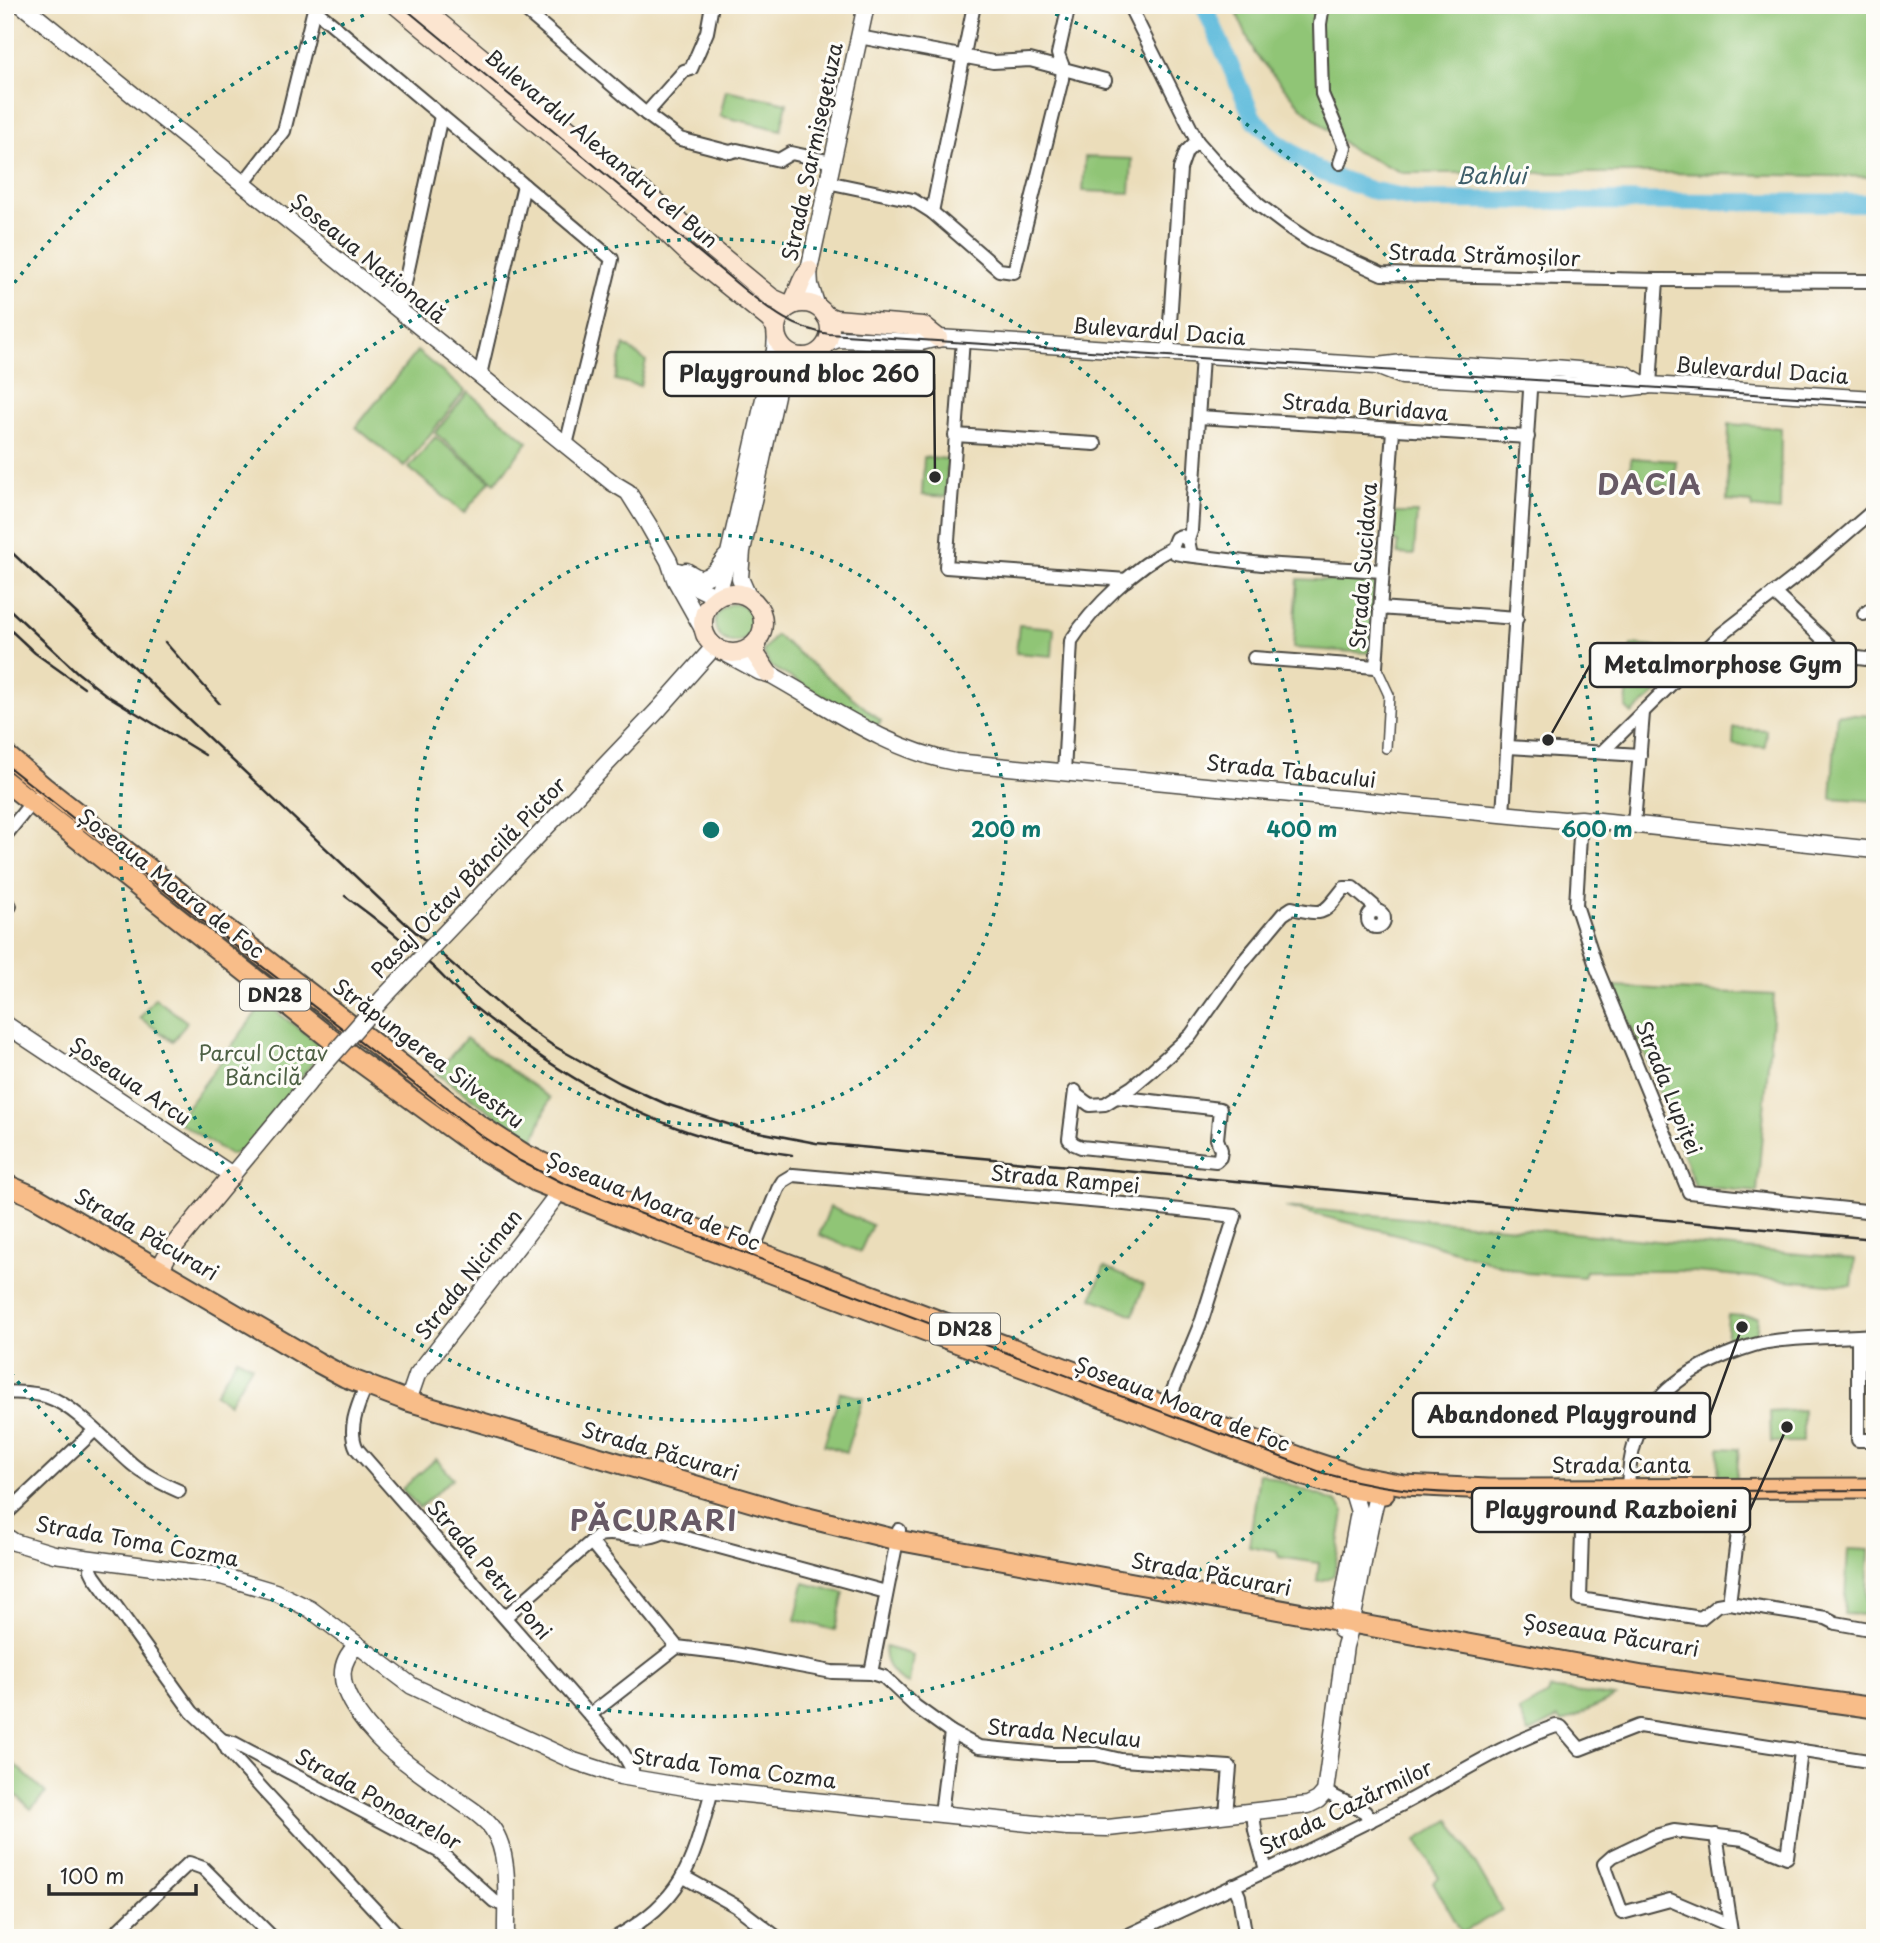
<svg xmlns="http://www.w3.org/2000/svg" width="1880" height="1943" font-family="'Playpen Sans',sans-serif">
<rect width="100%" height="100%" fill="#fdfcf7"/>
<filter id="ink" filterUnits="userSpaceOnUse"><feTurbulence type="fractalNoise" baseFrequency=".0143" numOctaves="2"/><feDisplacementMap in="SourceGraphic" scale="14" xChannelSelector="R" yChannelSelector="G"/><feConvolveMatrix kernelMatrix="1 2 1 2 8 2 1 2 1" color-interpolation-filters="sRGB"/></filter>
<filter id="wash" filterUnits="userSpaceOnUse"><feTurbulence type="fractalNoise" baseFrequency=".00686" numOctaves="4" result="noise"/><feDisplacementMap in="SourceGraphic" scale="28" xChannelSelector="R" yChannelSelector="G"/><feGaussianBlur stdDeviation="1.57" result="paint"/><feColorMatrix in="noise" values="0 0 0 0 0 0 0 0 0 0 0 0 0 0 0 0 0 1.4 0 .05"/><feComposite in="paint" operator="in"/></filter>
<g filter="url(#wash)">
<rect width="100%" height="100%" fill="#ebddba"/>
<g fill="#90c576" stroke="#5e7850" stroke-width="2">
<path d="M1233,5h76l20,6 1,-6h545v172l-209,-4h-263l-51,-23 -50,-42 -47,-54z"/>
<path d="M726,90l61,13 -6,27 -61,-14z"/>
<path d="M1085,157l47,2 -2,34 -47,-2z"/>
<path d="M624,345l22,16 -6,25 -25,-6z"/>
<path d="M417,351l48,40 -61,76 -48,-40z"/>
<path d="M468,392l60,50 -33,41 -60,-50z"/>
<path d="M1729,424l52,4 -1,83 -27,-3 -1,-5 -25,-2z"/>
<path d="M435,437l55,44 -26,32 -55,-45z"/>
<path d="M924,457l24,2 -2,38 -24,-2z"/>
<path d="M1631,458l45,3 -2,26 -44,-4z"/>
<path d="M1395,513h22l-3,42 -16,-1v-12l-5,-1z"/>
<path d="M1298,579l77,4 -5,70 -77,-5z"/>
<circle cx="734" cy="623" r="19"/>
<path d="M1019,625l35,3 -2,28 -36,-3z"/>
<path d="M776,635l105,86 -4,5 -107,-60 -7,-15z"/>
<path d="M1631,645l75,6 -74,63 -6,-6z"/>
<path d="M1837,714l38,2v85l-44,-3z"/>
<path d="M1734,728l32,2 -1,17 -32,-2z"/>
<path d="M1615,987l159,8 -17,197 -62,-6 -50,-131 -27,-53z"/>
<path d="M155,998l32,24 -14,19 -33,-23z"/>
<path d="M264,1002l60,46 -72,93 -11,10 -11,4 -53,-34z"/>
<path d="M466,1038l84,60 -17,44 -97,-69z"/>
<path d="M830,1207l42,18 -12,27 -41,-17z"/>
<path d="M1285,1207l570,52 -3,27 -169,-15h-97l-2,6 -58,-4 -110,-34z"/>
<path d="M1104,1267l40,18 -11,30 -41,-17z"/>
<path d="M1728,1315l30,2 -2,20 -30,9z"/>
<path d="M237,1358l15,8 -23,37 -14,-9z"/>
<path d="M840,1392l23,6 -17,54 -22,-7z"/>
<path d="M1803,1410v32h-32l-1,-30z"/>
<path d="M1719,1448l20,1 -3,36 -18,-1z"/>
<path d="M436,1459l17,19 -34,30 -17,-19z"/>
<path d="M1259,1473l78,29 7,10 -10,63c-6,4 -10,6 -17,6l2,-18 -40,-6 -2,-6 -28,-5z"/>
<path d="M1848,1549l21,1 -3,65 -22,-1z"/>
<path d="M804,1583l40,10 -9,37 -40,-10z"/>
<path d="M885,1647l28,8 -4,29c-15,-4 -27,-22 -24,-37z"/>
<path d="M1549,1689l66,8 -53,26 -4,-5 -29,15 -10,-22 27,-15z"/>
<path d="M5,1756l41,37 -15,16 -26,-24z"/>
<path d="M1450,1820l52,90 -40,23 -29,-51 6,-4 -22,-38z"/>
</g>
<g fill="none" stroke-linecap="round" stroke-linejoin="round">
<path stroke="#5ebbdc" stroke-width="18" d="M1204,5l49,113 25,25 41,28 51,19 48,10 457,3"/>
</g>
</g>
<g filter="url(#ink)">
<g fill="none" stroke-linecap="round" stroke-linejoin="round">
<defs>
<path id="pedestrian" d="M1376,667l13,28 -3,53"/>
<g id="minor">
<path d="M519,5l127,109"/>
<path d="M712,5l-5,27 -16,37 -7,2 -38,43 34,25 50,13 7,-2 42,10 12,-7 41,9"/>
<path d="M1129,5l68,136 25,28 37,36 28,21 24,16 71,32 275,6 218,1"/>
<path d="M1323,5l-3,19 2,70 23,54 -5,15"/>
<path d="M859,37l134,25 37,-2 75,20"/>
<path d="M827,182l86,18 19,12 67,58 15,2 48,-193 1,-12 -5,-13 11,-49"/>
<path d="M243,184l41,-53 30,-122 298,250 -46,186"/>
<path d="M932,212l42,-207"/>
<path d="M399,311l42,-195"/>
<path d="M963,340l-17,227 181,13"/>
<path d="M1168,354l12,-185 6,-17 11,-11"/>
<path d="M480,375l44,-190"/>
<path d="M1650,385l7,-105"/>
<path d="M1199,417l329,20"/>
<path d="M955,435l140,9"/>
<path d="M1172,548l3,5 11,2 4,-5 -2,-10 3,-9 11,-175"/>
<path d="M1186,555l76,9 121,7"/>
<path d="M1774,593l67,63 34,4"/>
<path d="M1379,608l138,10"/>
<path d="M1864,614l11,-8"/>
<path d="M1254,658l122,9 17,-237"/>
<path d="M1508,747l132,8"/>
<path d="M1602,752l121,-119 85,-66 67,-58"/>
<path d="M1064,773l7,-132c22,-34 65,-75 101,-93l4,-10 5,-2 7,4"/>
<path d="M1503,814l28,-439"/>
<path d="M1581,819l-5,86 20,61 93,226 186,20"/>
<path d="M1634,824l9,-111"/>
<path d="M5,836l30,-38"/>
<path d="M5,902l5,4"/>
<circle cx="1376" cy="919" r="8"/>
<path d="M1075,1091l-6,48 5,5 7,3 135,14 4,-4 1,-7 -4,-11 3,-30 -104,-12"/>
<path d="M1075,1094l15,11 15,-1 27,-17 19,-16 40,-36 51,-72 41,-49 9,-6c34,8 31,6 52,-20h9l21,18 1,5"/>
<path d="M751,1255l27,-66 5,-8 10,-6 331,29 111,12 -33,104 -38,92"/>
<path d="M1858,1337v103h17"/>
<path d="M368,1381c-8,20 -22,47 -11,68l266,304 9,16v10"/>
<path d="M5,1392c14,1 30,0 43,5 26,8 63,49 84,67 14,12 31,20 47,27"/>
<path d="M1628,1488c2,-70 34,-107 98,-133 13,-5 27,-11 41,-13 35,-6 72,-4 108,-7"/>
<path d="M1740,1488l1,21 -12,94 97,15 10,5 39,7"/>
<path d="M1583,1499l-3,100 121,19 16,-13 12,-2"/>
<path d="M5,1515l90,-85"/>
<path d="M591,1542l86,105"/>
<path d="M92,1560l-1,10 3,6 98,136 30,28 6,11 37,41 136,146"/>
<path d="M505,1617l94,-82c26,-5 37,10 65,-3l222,60"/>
<path d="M871,1673l13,4 31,29 36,26 28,15 73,7h44l25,6 109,7 -4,48"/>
<path d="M591,1714l86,-67 58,7 97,18 39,1 28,-143"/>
<path d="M222,1740l12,3 30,16 176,93 54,49 11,5"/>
<path d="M1325,1792l40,20 5,9"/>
<path d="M1253,1813l2,17 11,40"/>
<path d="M941,1814l10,-82"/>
<path d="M1716,1835l16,103"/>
<path d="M684,1877l52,29 42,32"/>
<path d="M1234,1885l5,11 7,42"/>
<path d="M1729,1925l-59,-25 -48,13 -18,-49 9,-8 42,-20 19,-5 70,8 43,18 14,-105"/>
<path d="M110,1938l79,-75 14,5 70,70"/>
<path d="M615,1938c71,-41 77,-74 97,-148"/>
<path d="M1122,1938c91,-43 183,-84 273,-130 53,-27 104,-62 161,-82l5,1 19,22 59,-23 236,36"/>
</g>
<g id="tertiary">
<path d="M22,5l591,478 15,9 20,32 21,37 6,18 28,50"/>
<path d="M817,307l-7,-22 -1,-15 57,-265"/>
<path d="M826,344l12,-5 83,3 17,-4 439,28 26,-3 128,7 23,-2 71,6 21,12"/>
<path d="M1379,367l23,9 222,12 26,-3 225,14"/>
<path d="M678,571l12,13 27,13 10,-35 48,-212 1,-16"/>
<path d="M686,571l14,8c13,-3 18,-11 25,-21"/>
<path d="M747,594l-7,-16 2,-27 36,-165 8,-15 16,-15"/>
<path d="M727,654l33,18 8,1c60,33 119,77 187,89l609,58 17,-1 294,31"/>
<path d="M658,710l56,-63"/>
<path d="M5,1024l227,151 89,-107"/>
<path d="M408,1401l9,-26 128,-164 9,-12 8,-19"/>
<path d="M5,1536l9,6 40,12 167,22 54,16 35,17 102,77 162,75 46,15 77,13 370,38 41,1 200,-23 10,-5 7,-8 20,-146c16,-50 18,-103 33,-153l-8,-6"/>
<path d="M1341,1630l-2,-8 20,-110 -7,-23"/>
<path d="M357,1645c-18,17 -18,35 -6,57 24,44 65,67 104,96 13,9 28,18 37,30 20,27 13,78 14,110"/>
</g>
<g id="secondary">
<path d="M396,5l257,215 38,36 78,63 7,8"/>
<path d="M418,5l354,293 18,8c9,-11 9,-26 19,-36"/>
<circle cx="803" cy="330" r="27"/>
<path d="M825,315l10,4 88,7 15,12"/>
<circle cx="733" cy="623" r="30"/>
<path d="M756,643v12l12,18"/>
<path d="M159,1270l10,-18 63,-77"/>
</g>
<g id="primary">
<path d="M5,754l39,33 435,338 45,29 96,46 690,261 46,15 48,9 84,4 387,-1"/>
<path d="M5,781l347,275 124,90 61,36 122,49 366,137 280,108 42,12 37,6"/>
<path d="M5,1184l30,13 282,165 28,15 63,24 384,113 105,26 746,136 232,32"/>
</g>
</defs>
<use href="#pedestrian" stroke="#484640" stroke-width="12"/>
<use href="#minor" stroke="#484640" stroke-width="16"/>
<use href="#tertiary" stroke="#484640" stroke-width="19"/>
<use href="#secondary" stroke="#484640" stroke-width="21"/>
<use href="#primary" stroke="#484640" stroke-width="23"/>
<use href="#pedestrian" stroke="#fff" stroke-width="9"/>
<use href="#minor" stroke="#fff" stroke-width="12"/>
<use href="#tertiary" stroke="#fff" stroke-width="16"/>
<use href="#secondary" stroke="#fce5d0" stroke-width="18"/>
<use href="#primary" stroke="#f8bd89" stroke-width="19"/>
<g stroke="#2b2b2b" stroke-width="2">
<path d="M401,5l345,286c28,22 47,37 83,43l1046,68"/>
<path d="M5,764l180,143 298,230 37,24 41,21 57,23 705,268c44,12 86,19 132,20l420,-3"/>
</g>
<g stroke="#2b2b2b" stroke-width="2.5">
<path d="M5,546l399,376 115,100 33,23 68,38 46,21 77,25 73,14 1059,96"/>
<path d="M5,605l73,68 27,21 100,61"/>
<path d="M5,625l30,28 49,35"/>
<path d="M165,642l54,61"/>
<path d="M345,896c30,22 59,45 87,70 15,14 29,31 46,44 75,61 161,113 257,135 18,4 38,7 57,10"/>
</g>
<defs>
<path id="tertiary-bridge" d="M321,1068l62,-70 275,-288"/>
</defs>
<use href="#tertiary-bridge" stroke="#484640" stroke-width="19" stroke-linecap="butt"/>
<use href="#tertiary-bridge" stroke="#fff" stroke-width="16"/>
</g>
</g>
<g fill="none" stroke="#0f766e" stroke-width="3.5" stroke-dasharray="3.5 7">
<circle cx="711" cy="830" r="295"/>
<circle cx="711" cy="830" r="591"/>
<path d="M8 291A886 886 0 0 1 386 6M1036 6A886 886 0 1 1 8 1369"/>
</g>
<g text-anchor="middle" stroke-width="6" stroke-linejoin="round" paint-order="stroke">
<g fill="#fdfcf7" stroke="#6a6a68" stroke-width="2">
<rect x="240" y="979.5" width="70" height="31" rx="5"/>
<rect x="930" y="1313.5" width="70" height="31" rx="5"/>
</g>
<g font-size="19" font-weight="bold" fill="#2b2b2b">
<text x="275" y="1002">DN28</text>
<text x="965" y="1336">DN28</text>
</g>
<g font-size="21" fill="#2b2b2b" stroke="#fdfcf7">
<text transform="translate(601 149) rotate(40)" y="7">Bulevardul Alexandru cel Bun</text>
<text transform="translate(813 152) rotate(-78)" y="7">Strada Sarmisegetuza</text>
<text transform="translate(1484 256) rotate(2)" y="7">Strada Strămoșilor</text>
<text transform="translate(368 259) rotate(39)" y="7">Șoseaua Națională</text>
<text transform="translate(1159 332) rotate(4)" y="7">Bulevardul Dacia</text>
<text transform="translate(1762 371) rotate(4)" y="7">Bulevardul Dacia</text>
<text transform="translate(1365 408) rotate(4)" y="7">Strada Buridava</text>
<text transform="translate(1364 566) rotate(-86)" y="7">Strada Sucidava</text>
<text transform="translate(1291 772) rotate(6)" y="7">Strada Tabacului</text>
<text transform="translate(469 878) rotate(-46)" y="7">Pasaj Octav Băncilă Pictor</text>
<text transform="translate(171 884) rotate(38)" y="7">Șoseaua Moara de Foc</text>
<text transform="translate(428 1054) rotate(37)" y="7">Străpungerea Silvestru</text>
<text transform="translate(130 1082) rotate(34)" y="7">Șoseaua Arcu</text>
<text transform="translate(1668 1088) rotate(68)" y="7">Strada Lupiței</text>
<text transform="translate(1065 1180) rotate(5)" y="7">Strada Rampei</text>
<text transform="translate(653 1202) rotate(22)" y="7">Șoseaua Moara de Foc</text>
<text transform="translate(146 1235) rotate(30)" y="7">Strada Păcurari</text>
<text transform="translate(469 1275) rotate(-52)" y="7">Strada Niciman</text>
<text transform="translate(1182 1405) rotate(21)" y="7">Șoseaua Moara de Foc</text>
<text transform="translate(660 1452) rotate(16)" y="7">Strada Păcurari</text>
<text x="1621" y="1473">Strada Canta</text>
<text transform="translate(137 1542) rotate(10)" y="7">Strada Toma Cozma</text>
<text transform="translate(489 1570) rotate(49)" y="7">Strada Petru Poni</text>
<text transform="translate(1211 1575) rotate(10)" y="7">Strada Păcurari</text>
<text transform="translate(1611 1636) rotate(9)" y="7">Șoseaua Păcurari</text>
<text transform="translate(1064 1734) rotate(5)" y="7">Strada Neculau</text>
<text transform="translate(734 1769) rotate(7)" y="7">Strada Toma Cozma</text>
<text transform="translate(378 1800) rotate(29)" y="7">Strada Ponoarelor</text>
<text transform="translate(1346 1808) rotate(-26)" y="7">Strada Cazărmilor</text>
</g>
<g font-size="21" fill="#4e6145" stroke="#fdfcf7">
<text x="263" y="1061">Parcul Octav<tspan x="263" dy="24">Băncilă</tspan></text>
</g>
<g font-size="23" font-style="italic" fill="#3d5d69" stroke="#fdfcf7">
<text x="1491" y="184">Bahlui</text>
</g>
<g font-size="28" font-weight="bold" letter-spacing="2" fill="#685a66" stroke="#fdfcf7">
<text x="1650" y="495">DACIA</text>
<text x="654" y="1531">PĂCURARI</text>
</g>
</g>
<circle cx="711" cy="830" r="10" fill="#0f766e" stroke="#fdfcf7" stroke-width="3.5"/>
<g font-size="21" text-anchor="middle" font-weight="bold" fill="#0f766e" stroke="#fdfcf7" stroke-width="6" stroke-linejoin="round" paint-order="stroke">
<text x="1006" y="837">200 m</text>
<text x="1302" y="837">400 m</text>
<text x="1597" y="837">600 m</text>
</g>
<path fill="none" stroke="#2b2b2b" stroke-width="2.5" d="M935 477L934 374M1548 740L1590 665M1742 1327L1710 1415M1787 1427L1750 1510"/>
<g fill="#2b2b2b" stroke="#fdfcf7" stroke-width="2.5">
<circle cx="935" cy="477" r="7"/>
<circle cx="1548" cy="740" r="7"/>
<circle cx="1742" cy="1327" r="7"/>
<circle cx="1787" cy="1427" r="7"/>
</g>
<g fill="#fdfcf7" stroke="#2b2b2b" stroke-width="2.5">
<rect x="664" y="352" width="270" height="44" rx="7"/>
<rect x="1590" y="643" width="266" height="44" rx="7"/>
<rect x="1413" y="1393" width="297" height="44" rx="7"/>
<rect x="1472" y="1488" width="278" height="44" rx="7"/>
</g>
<g font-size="23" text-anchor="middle" font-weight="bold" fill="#2b2b2b">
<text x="799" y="382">Playground bloc 260</text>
<text x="1723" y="673">Metalmorphose Gym</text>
<text x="1562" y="1423">Abandoned Playground</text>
<text x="1611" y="1518">Playground Razboieni</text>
</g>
<rect width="1880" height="1943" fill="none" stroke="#fdfcf7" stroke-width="28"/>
<path d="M49 1884v10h147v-10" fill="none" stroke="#2b2b2b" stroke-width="3.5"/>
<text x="60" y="1884" font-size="21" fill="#2b2b2b" stroke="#fdfcf7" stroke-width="5" paint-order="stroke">100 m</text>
</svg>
